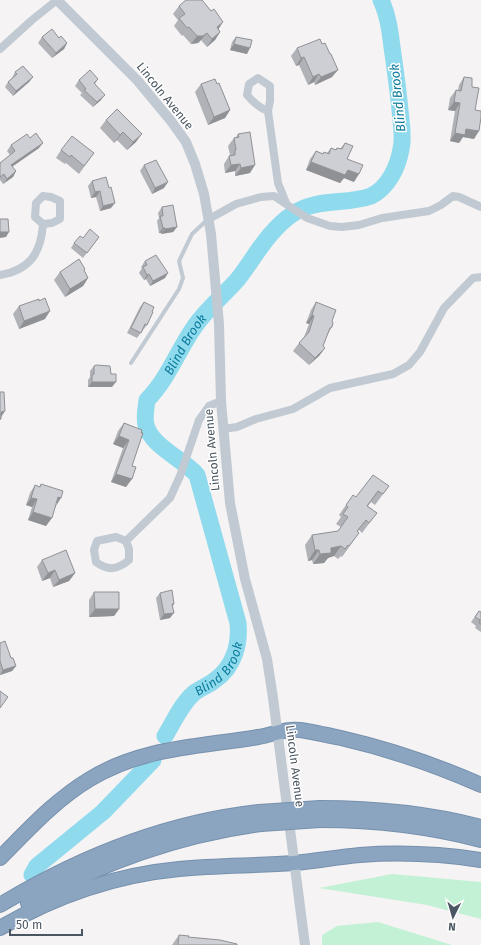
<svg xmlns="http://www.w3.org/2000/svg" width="481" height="945" font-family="'Fira Sans',sans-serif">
<rect width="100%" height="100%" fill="#f5f3f3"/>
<g fill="#c3f1d5">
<path d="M392,874l89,8v37l-54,-14 -108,-17z"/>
<path d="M378,922l74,23h-130v-10l15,-9z"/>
</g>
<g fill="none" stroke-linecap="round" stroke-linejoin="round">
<g stroke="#90daee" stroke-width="17">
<path id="s1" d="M165,736c8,-13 17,-33 29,-43 7,-5 15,-8 21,-13 19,-13 25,-36 23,-57l-41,-148c-14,-16 -46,-29 -51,-50 -2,-8 0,-17 1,-25 21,-21 31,-50 48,-74 12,-17 29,-31 43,-47 11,-14 20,-30 32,-44 11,-13 27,-27 44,-30 19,-5 37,-2 57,-9 17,-8 27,-29 30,-47 3,-12 0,-27 -1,-39 -2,-21 -5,-42 -8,-63 -2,-16 -4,-32 -11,-47"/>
<path d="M32,875l5,-9 66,-54 50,-52"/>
</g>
<defs>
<g id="motorway">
<path d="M320,808c55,0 108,5 161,19"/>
<path d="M320,820c55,0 108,6 161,20"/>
<path d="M0,858c28,-28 55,-58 90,-79 53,-32 109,-32 168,-42 15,-2 27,-9 42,-7 13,2 27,5 41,8 48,11 95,27 140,47"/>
<path d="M28,903c73,-40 150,-68 233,-79"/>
<path d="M0,905c78,-47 167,-83 259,-93"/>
<path d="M0,928c55,-32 116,-53 179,-59 39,-4 77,-3 115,-6 22,-2 44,-6 66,-8 40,-3 81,-1 121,5"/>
</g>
</defs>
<use href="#motorway" stroke="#7690ad" stroke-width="16"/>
<path stroke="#c1cad2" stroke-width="4" d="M131,363l48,-74 4,-11 -4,-17 13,-27 15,-14"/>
<g stroke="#c1cad2" stroke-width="8">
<path d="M0,49l32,-29 25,-20"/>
<path d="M268,111c-9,-3 -15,-9 -21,-16l2,-11 9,-6 12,8v15l-2,10 10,72 8,20"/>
<path d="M43,196l8,1 9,4v18l-8,4 -9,1 -8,-7 1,-14z"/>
<path d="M209,219l27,-15 25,-7 13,-1 33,22 23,8 12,1 17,-2 23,-7 47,-7 12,-6 12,-9 6,1 22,10"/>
<path d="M0,275c30,-5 41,-22 43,-51"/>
<path d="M223,429l14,-2 19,-8 37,-10 37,-21 63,-14 16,-9 11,-13 24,-44 29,-30 8,-1"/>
<path d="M126,541l-10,-4 -19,4 -3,9 2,12c12,9 21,8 33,-2v-11l-3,-8 44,-43 10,-22 19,-56 10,-14 12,-5"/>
</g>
<path stroke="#c1cad2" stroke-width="10" d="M57,0l80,80 34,41 15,21 9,22 9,30 7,40 8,90 2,77 9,102 15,76 22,80 6,39 32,247"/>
<use href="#motorway" stroke="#8ba5c1" stroke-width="14"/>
<defs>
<g id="motorway-bridge">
<path d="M259,812l61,-4"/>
<path d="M261,824l59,-4"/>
</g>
</defs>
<use href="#motorway-bridge" stroke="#7690ad" stroke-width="16" stroke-linecap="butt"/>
<use href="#motorway-bridge" stroke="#8ba5c1" stroke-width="14"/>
</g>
<g fill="#b0b2b7">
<path d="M179,6l39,23 2,3 -5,8 -8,7 -6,-7 -3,3 -7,1 -8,-9 -1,1 -8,-10 4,-6 -5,-6z"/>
<path d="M42,37l17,1 8,5 -3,6 -12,9 -14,-15z"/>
<path d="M236,37l11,17 -17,-4 2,-8z"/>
<path d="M322,44l10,33 -17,8 -1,-3 -6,3 -9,-20 -3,1 -5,-10 6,-8z"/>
<path d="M15,72l18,5 -4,5 -16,14 -8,-9 3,-5 4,-4z"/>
<path d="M464,77l8,10 3,23 -1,29 -11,-2 -4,6 -9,-2 5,-30 -7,-1 2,-12 6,-8h2l1,-5z"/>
<path d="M98,79l-3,5 6,16 -8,7 -13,-12 2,-2 -7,-7 4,-6z"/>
<path d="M201,84h16l13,26 -5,8 -17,7 -13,-33z"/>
<path d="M117,109l19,33 -9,8 -10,-10 -3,3 -14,-15 6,-8z"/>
<path d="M238,134l12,39 -15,3v-5l-10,2 -1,-9 5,-8 1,-1 -2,-9 6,-8 2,-1z"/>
<path d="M30,138l9,10 -27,19 4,4 -3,6 -10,7 -3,-4v-17l10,-8 -3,-4 4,-6z"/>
<path d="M345,143l2,16 7,23 -10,-4 -4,5 -34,-13 4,-11 6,-8 6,3 2,-2 3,1 4,-5 4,2 2,-2 3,1z"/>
<path d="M61,150l33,3 -15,21 -13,-11 -1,1 -9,-6z"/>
<path d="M144,165l20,23 -12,6 -12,-23z"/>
<path d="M92,181l17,7 2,20 -11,3 -4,-14 -5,1 -3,-12z"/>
<path d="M162,207l15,20 -4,5 -12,2v-1h-2l-2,-12 2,-3 -1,-5z"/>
<path d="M99,237l-16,21 -12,-10 3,-5 9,-5z"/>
<path d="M145,261l20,17 -15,8 -4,-7 -2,1 -5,-7 3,-5 -1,-1z"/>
<path d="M84,271l4,7 -5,8 -18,11 -11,-17 6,-8z"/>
<path d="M144,302l8,10 -5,13 -4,5 -6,8 -10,-5 13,-26z"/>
<path d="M316,302l16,19v6l-4,6 -5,13 2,2 -6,8 -10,9 -16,-14 6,-8 5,-6 5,-13 -3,-1 5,-13z"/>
<path d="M19,306l26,13 -26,10 -6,-15z"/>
<path d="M94,366l17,8 1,13h-24v-7l2,-3v-6z"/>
<path d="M124,423l18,7 -10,36 -6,21 -15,-5 12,-34 -10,-4 5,-13z"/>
<path d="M41,484l15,22 -10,20 -18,-6 4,-13 -6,-2 4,-12 5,-8 4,2z"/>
<path d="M389,486l-14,19 -4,-3 -3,4 9,7 -15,20 -3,-3 -1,1 1,2 -17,24 -1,-1 -3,3 -4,-3 -6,2 -4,5 -11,1 -1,-4 -4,1 -3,-16 7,-10 26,-4 3,-4 -5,-3 5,-7 -2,-2 7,-10 10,-8z"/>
<path d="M42,560l33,13 -6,8 -16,6 -3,-9 -8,3 -5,-14z"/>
<path d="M94,592l25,17 -5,7 -25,1v-17z"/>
<path d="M160,593l14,11 -1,2 -3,12 -10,2 -4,-22z"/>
<path d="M479,611l2,1v20l-6,-4 1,-2 -5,-4z"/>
<path d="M0,643l16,23 -4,5 -12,4z"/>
<path d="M179,935l-1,10h-6z"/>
</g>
<g fill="#909195">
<path d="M223,22l-5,8 -1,-3z"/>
<path d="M220,32l-5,8 -8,7 5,-8z"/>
<path d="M207,33l-6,7 -3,3 -7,1 6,-8z"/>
<path d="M67,43l-3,6 -12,9 4,-5z"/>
<path d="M234,44l16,4 -3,6 -17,-4z"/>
<path d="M304,57l-5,8 -3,1 5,-8z"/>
<path d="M338,70l-6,7 -17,8 6,-8z"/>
<path d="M319,74l-5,8 -6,3 5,-8z"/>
<path d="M33,77l-4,5 -16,14 3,-5z"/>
<path d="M105,95l-4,5 -8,7 4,-5z"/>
<path d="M454,102l6,1 -5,8 -7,-1z"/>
<path d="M230,110l-5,8 -17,7 6,-8z"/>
<path d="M466,129l13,2 -5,8 -11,-2 -4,6 -9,-2 5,-8z"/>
<path d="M123,132l-6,8 -3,3 6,-8z"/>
<path d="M142,134l-6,8 -9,8 6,-8z"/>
<path d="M43,143l-4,5 -32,22 4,-5z"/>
<path d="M311,162l37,8 11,4 -5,8 -10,-4 -4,5 -34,-13z"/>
<path d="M240,164l-5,7 -10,2 6,-8z"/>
<path d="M255,165l-5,8 -15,3 6,-8z"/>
<path d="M16,171l-3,6 -10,7 4,-5z"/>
<path d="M168,182l-4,6 -12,6 3,-6z"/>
<path d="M100,191l-4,6 -5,1 4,-6z"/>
<path d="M115,203l-4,5 -11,3 3,-5z"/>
<path d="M177,227l-4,5 -12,2 4,-5z"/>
<path d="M163,228h2l-4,5h-2z"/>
<path d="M0,232h9l-3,5 -6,1z"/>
<path d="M168,273l-3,5 -15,8 3,-5z"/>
<path d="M149,274l-3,5 -2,1 3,-5z"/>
<path d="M88,278l-5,8 -18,11 5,-8z"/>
<path d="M50,311l-5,8 -26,10 5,-8z"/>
<path d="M312,315l2,1 -5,8 -3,-1z"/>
<path d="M325,348l-6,8 -10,9 6,-7z"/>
<path d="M92,382h24l-4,5h-24z"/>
<path d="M5,411l-5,8h1l-1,1v-7l1,-1z"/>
<path d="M119,436l10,4 -6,8 -10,-4z"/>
<path d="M116,474l16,5 -6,8 -15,-5z"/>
<path d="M58,497l3,1 -5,8z"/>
<path d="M31,498l6,1 -5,8 -6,-2z"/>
<path d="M33,512l19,6 -6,8 -18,-6z"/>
<path d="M341,546l-7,10 -6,2 -4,5 -11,1 7,-10 11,-6z"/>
<path d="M315,550h4l-7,10 -4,1z"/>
<path d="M55,570l-5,8 -8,3 6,-8z"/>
<path d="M75,573l-6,8 -16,6 6,-7z"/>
<path d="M95,609h24l-5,7 -25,1z"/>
<path d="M174,613l-4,5 -10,2 4,-6z"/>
<path d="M16,666l-4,5 -12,4 3,-5z"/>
</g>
<g fill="#cdcfd5" stroke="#909195">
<path d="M186,0h16l9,11 3,-2 9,13 -6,5 3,5 -8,7 -5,-6 -4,3h-6l-8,-9 -2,1 -8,-10 6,-4 -6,-8z"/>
<path d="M52,29l7,9 2,-2 6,7 -11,10 -14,-16z"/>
<path d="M236,37l16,3 -2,8 -16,-4z"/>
<path d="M320,39l2,5 3,-1 5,11h1l7,16 -17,7 -2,-3 -6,3 -9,-20 -3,1 -4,-10z"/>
<path d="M23,66l10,11 -17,14 -8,-9 9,-8 -2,-2z"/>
<path d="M90,70l8,9 -4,4 11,12 -8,7 -13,-12 2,-1 -7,-9z"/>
<path d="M464,77l8,1v9l7,1 -4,22 6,1v6l-2,14 -13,-2 -1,6 -10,-2 5,-30 -6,-1 2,-12 5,1z"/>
<path d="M215,79l2,5 2,-1 11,27 -16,7 -13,-33z"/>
<path d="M117,109l25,25 -9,8 -10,-10 -3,3 -14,-15z"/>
<path d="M250,132l5,33 -14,3 -1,-4 -9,1 -2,-9 6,-1v-5h1l-2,-12 5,-1 -1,-3z"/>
<path d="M36,133l7,10 -32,22 5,6 -9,8 -3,-5 -4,3v-14l15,-12 -4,-6 16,-11 3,4z"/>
<path d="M72,136l22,17 -10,13 -13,-11 -1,2 -9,-7z"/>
<path d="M345,143l8,3 -6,13 16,6 -4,9 -11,-4 -3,5 -34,-13 5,-11 7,3 1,-2 5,2 2,-6 5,2 1,-2 5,1z"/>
<path d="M156,160l12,22 -13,6 -11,-23z"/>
<path d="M106,177l3,11 2,-1 4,16 -12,3 -3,-15 -5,1 -3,-11z"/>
<path d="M173,205l4,22 -12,2v-1h-2l-3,-12h3l-1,-9z"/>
<path d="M0,219h8l1,13h-9z"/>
<path d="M90,229l9,8 -12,16 -13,-10 6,-7 3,2z"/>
<path d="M156,255l12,18 -15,8 -4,-7 -2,1 -4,-8 4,-2 -2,-4z"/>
<path d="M79,259l6,10 -1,1 4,8 -18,11 -10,-17z"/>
<path d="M45,298l5,13 -26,10 -5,-15 20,-7v2z"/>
<path d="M144,302l10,5 -2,5h1l-6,13 -2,-1 -4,9 -10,-5z"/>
<path d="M316,302l20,8 -4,11 1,2 -1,4 -2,1 -7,18 2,2 -10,10 -16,-15 10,-11 5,-16 -2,-1z"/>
<path d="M96,365l14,1 1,8h5v8h-24v-7l2,-1v-8z"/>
<path d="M0,392h4l1,19 -4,1v7h-1z"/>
<path d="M124,423l18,7 -1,3h2l-11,33 4,1 -4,12 -16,-5 13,-34 -10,-4z"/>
<path d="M373,475l16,11 -6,8 -5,-3 -11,15 10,7 -8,10 -3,-3 -9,11 2,2 -10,13 -1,-1 -3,4 -4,-3 -10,2v5l-11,1 -1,-4h-4l-3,-15 26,-4 10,-14 -5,-3 5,-7 -2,-2 7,-10 3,2z"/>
<path d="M41,484l22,7 -2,7 -3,-1 -6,21 -19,-6 4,-13 -6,-1 4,-13 5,2z"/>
<path d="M66,550l9,23 -16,7 -4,-10 -7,3 -6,-13z"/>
<path d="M172,590l2,14h-2l2,9 -10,1 -4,-21z"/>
<path d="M94,592h25v17h-24z"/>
<path d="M479,611l2,1v12l-2,-1 1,-3 -5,-3z"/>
<path d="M5,641l6,17h2l3,8 -13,4 -3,-9v-18z"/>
<path d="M0,691l8,6 -8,11z"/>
<path d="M179,935l10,1 -1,1 32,3 17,4v1h-59z"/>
</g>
<g text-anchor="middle" stroke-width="3" stroke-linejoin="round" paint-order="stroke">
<g font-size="12" fill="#4a5661" stroke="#fff">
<text transform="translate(165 96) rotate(51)" y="4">Lincoln Avenue</text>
<text transform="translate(212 450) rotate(-95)" y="4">Lincoln Avenue</text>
<text transform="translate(295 766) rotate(83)" y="4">Lincoln Avenue</text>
</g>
<g font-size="13" font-style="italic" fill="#0c7c9b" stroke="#fff">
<text transform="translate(397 98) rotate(-96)" y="5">Blind Brook</text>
<text dy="5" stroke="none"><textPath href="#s1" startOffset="460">Blind Brook</textPath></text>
<text dy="5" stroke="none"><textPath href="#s1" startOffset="88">Blind Brook</textPath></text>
</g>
</g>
<g transform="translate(453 917) rotate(185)" stroke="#ffffff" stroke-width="3" paint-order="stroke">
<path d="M0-3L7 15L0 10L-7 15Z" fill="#4a5661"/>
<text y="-6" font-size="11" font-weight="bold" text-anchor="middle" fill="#4a5661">N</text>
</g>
<path d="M10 929v6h72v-6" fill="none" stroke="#4a5661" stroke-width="2"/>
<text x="16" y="929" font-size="12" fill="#4a5661" stroke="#ffffff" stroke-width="3" paint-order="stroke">50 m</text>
</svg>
